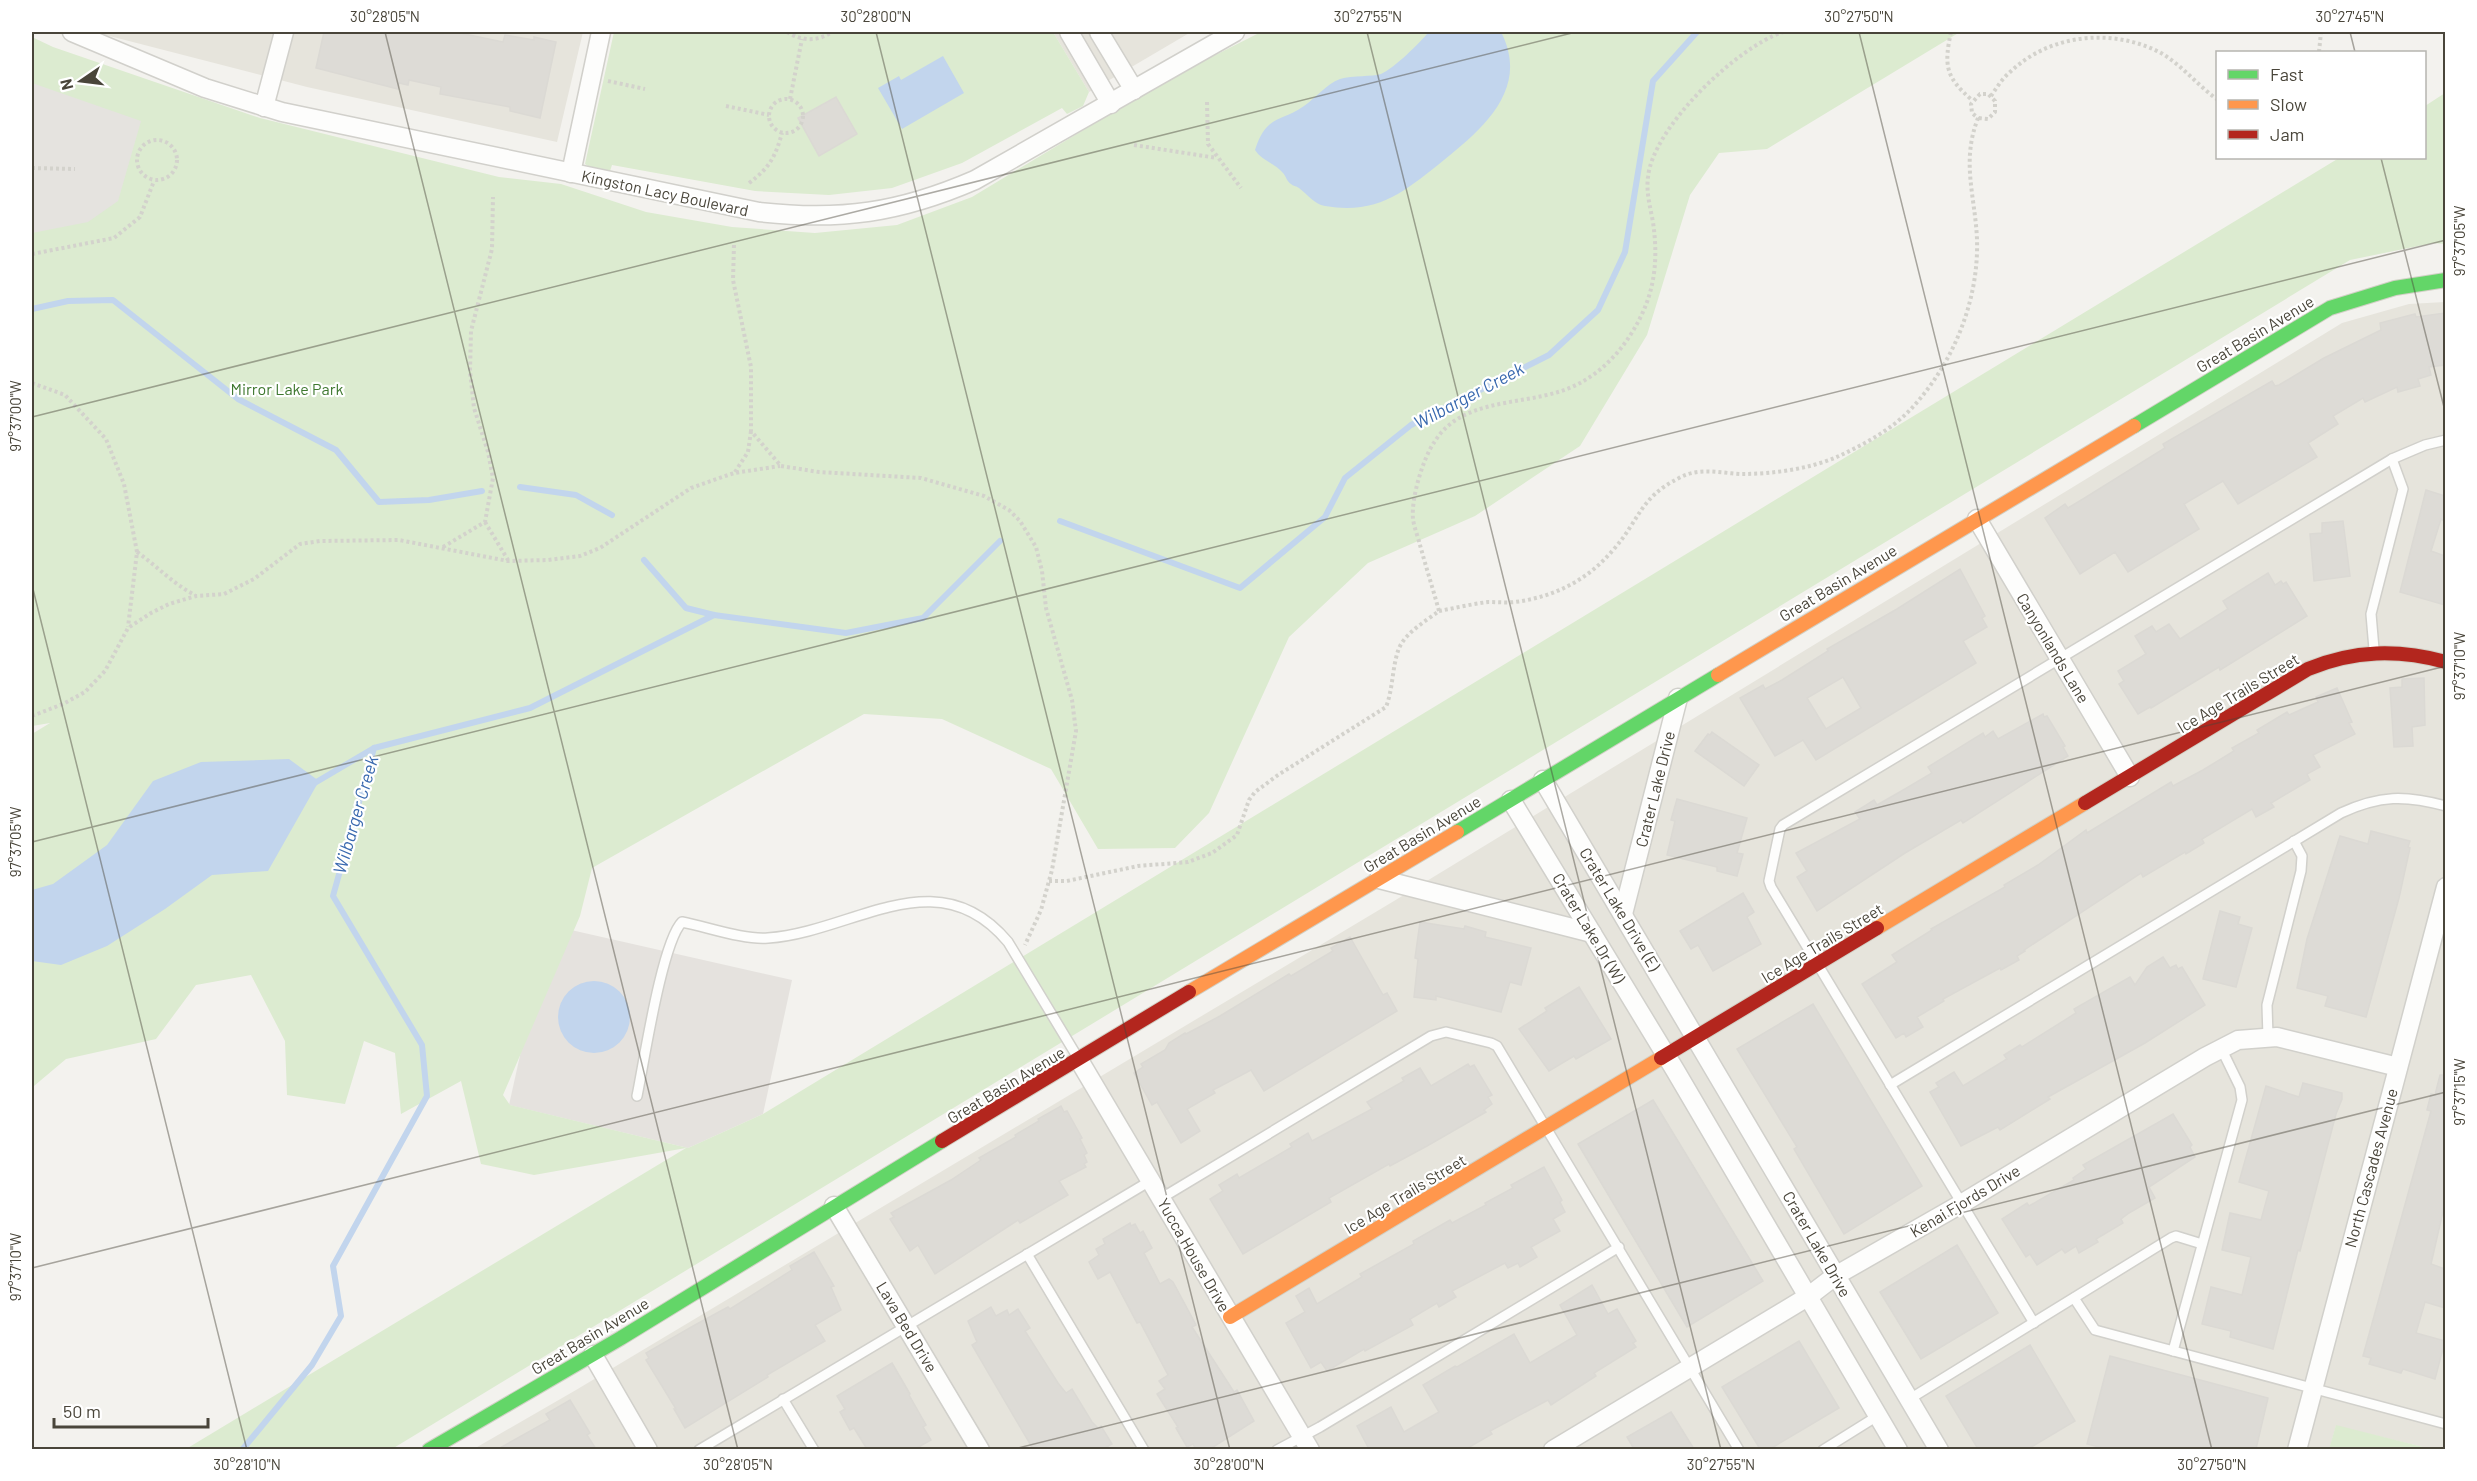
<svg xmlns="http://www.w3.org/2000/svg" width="2477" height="1481" font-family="Barlow,sans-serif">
<rect width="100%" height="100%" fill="#f3f2ee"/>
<g fill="#e6e4dc">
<path d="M94,32h489l-26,110 -250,-55z"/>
<path d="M1053,32h138l-102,60z"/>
<path d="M2445,302v1147h-14l-95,-23 -7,24h-1857l104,-60 818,-489 948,-578 67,-19z"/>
</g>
<path fill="#e5e2de" d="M549,925l243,55 -29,134 -75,34 -179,-43z"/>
<g fill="#dcebd0">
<path d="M614,32h439l36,60 -6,14 -16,8 -5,-6 -100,55 -70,25 -63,7 -74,-4 -143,-26 -2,6 -19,-3 -6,-4z"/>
<path d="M1261,32h699l-193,117 -48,4 -29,42 -43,140 -67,111 -105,70 -107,47 -79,74 -80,176 -34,35 -77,1 -47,-80 -109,-50 -78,-5 -272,154 -12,48 -77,179 7,10 178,43 75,-34 1576,-956h85l1,-52 20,-13v151l-12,-1 -83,17 -1958,1189h-206l500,-301 -152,27 -53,-11 -20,-83 -60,33 -6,-61 -31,-12 -19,63 -58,-9 -2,-54 -34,-66 -55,10 -40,54 -90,20 -32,27 -2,4v-356l18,-11 -18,3v-689l21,10 207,71 239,59 62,7 85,28 86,15 83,6 82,-8 75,-28 198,-119z"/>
<path d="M2336,1425l95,24h-102z"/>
</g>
<path fill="#e5e3df" d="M32,83l109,38 -23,80 -30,21 -56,11z"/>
<g fill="#c2d5ed">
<path d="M1429,32h72c29,56 -17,96 -57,128 -39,31 -65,55 -119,46 -11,-2 -18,-12 -26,-18 -3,-2 -6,-2 -8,-4 -4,-2 -5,-8 -8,-11 -8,-10 -21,-12 -28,-23 11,-35 24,-27 49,-44 12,-8 22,-22 36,-27 13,-4 32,-2 41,-5 15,-7 37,-30 48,-42z"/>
<path d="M943,56l21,37 -62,36 -24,-41 21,-12 2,4z"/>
<path d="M289,759l30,22 -51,90 -56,4 -47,34 -58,37 -46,19 -29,-4v-71l21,-6 54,-39 46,-64 48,-19z"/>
<circle cx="594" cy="1017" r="36"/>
</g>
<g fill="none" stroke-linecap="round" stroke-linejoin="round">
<g stroke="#c2d5ed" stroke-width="6">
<path d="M32,309l36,-8 45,-1 125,99 98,51 43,52 50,-2 53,-9"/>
<path d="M520,487l56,8 36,20"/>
<path d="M1060,521l180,67 85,-71 20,-39 66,-53 138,-70 49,-45 27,-58 28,-171 44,-49"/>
<path d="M644,560l42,48 28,7 132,18 77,-15 77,-77"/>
<path d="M313,784l61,-36"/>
<path d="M242,1450l70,-85 29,-49 -8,-50 94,-170 -5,-51 -89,-149 41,-148 156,-40 184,-93"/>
</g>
</g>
<g fill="#dddbd6" stroke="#dbd9d4" stroke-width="1.5" fill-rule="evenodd">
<path d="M324,32h105l14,2v-2h12l48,10 2,-7 29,5v-3l22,5 -16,76 -30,-7v-4l-70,-13 1,-7 -32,-7 -1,5 -9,-2 -1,6 -82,-21z"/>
<path d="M836,97l21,37 -38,22 -21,-38z"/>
<path d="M2445,313v52l-16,2 2,8 -13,4 2,7 -22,6 -1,-5 -32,15 -2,-4 -30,18 5,8 -30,19 9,14 -79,47 -15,-23 -39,23 15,25 -71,43 -13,-20 -35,22 -35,-56 20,-14 3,4 15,-9 82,-51 -2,-4 109,-63 3,5 4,-1 45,-27 57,-28 -1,-7 35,-9 1,3z"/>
<path d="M2426,490l19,6v25l-4,-2 -10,32 14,5v49l-45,-13z"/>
<path d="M2343,521l7,55 -36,5 -4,-47 12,-1v-10z"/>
<path d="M1960,569l25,47 -3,2 5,9 -24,14 13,22 -160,97 -13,-20 -28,16 -35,-58 23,-13 2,4 17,-9 46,-29 -1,-2 70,-40zM1843,677l18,31 -35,21 -19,-31z"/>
<path d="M2268,573l7,12 6,-4 2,3 3,-2 21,34 -87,54 -1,-3 -68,41 -1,-1 -12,7 -19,-30 5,-3 -6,-10 28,-17 -11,-18 17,-10 4,6 13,-8 11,15 48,-30 -5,-8z"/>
<path d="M2424,678l1,47 -13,2 1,19 -19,1 -4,-59 12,-1v-8z"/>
<path d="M2337,688l15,34 -3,1 6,11 -42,21 7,12 -13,7 3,6 -39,23 3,4 -18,10 -4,-8 -50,30 2,4 -18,11 -1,-2 -42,25 -2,-4 -117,77 1,1 -8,5 2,4 -18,10 -1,-2 -57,31 1,2 -27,16 6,10 -17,10 -2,-4 -8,5 -34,-54 35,-22 -5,-7 40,-25 -1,-1 74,-42 -1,-2 34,-20 48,-35 1,3 84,-51 2,4 30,-16 31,-19 -2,-3 27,-15 -2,-3 30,-18 2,3 29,-13 -2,-5z"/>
<path d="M2043,714l1,3 3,-1 18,30 -2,1 5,9 -105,67 -2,-3 -56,33 -88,58 -20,-34 10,-6 -11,-18 64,-34 -5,-7 19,-12 3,5 28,-16 27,-16 -4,-6 55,-34 2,4 8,-6 5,8z"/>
<path d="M1712,732l47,33 -15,21 -49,-35 13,-17 2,1z"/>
<path d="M1677,799l70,19 -10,35 6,1 -6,22 -20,-5v-4l-50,-12 8,-34 -4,-1z"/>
<path d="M2371,831l39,10 -2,6 2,1 -11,50 -33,119 -41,-11 3,-10 -31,-8 10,-49 33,-103 28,8z"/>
<path d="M1743,893l11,19 -7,5 14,27 -48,27 -15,-26 -7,4 -11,-18z"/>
<path d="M2220,911l20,6 -2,7 14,4 -16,59 -33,-8z"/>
<path d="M1420,922l44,7 1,-3 21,6 -1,5 46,11 -10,37 -11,-3 -9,30 -65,-16v4l-22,-3 4,-38 -3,-1z"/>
<path d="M1350,937l33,58 4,-2 10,18 -133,80 -13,-21 -38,20 2,3 -28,16 13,22 -19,12 -24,-41 -5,3 -18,-32 9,-6 -2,-3 24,-14 4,-7 16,-10 1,1 34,-18 69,-42 2,2 42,-25 -2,-3z"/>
<path d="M2163,957l7,11 6,-3 2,4 4,-2 23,38 -60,38 -97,54 2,2 -50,31 -2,-3 -37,19 -31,-54 9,-5 -3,-4 18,-11 9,14 44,-27 -3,-4 16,-10 2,2 54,-34 -2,-4 56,-32 5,8 12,-18z"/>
<path d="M1579,987l32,52 -35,20 -2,-3 -25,15 -30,-42 28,-18 -2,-3z"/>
<path d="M1813,1004l109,182 -78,48 -50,-85 3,-2 -60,-98z"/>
<path d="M1468,1064l2,3 4,-2 18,30 -4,2 4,7 -8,6 2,2 -59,34 -37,20 -1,-2 -60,34 2,4 -88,52 -33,-55 13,-8 -4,-6 18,-11 2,4 53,-31 -2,-3 18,-11 4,8 60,-32 -5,-7 37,-21 -2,-3 18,-10 11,18z"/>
<path d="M2440,1075h5v128l-14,61 14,5v39l-20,-6 -9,31 29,8 -10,38 -32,-10 -2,4 -32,-9 2,-6 -8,-2 68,-245 -4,-1 4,-16 4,1z"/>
<path d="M2303,1083l39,10v6l-6,15 -36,137 -2,-1 -25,99 -43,-12 1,-6 -29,-7 9,-37 31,8 9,-38 -29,-7 8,-37 31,7 8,-29 -30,-9 27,-96 33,11z"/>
<path d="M1653,1100l110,181 -76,46 -109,-183z"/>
<path d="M1061,1106l3,6 3,-1 15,27 -2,1 7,14 -3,2 3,7 -3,2 2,3 -27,14 9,14 -48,28 -2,-3 -83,54 -17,-29 -8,6 -20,-32 4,-2 -3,-4 60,-33 30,-20 -2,-2 37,-21 -1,-2 24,-14 -1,-2z"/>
<path d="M2173,1114l19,31 -2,2 5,10 -46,30 6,11 -26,15 -8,6 2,4 -27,16 2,3 -19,11 -3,-7 -11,7 -3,-4 -25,16 -7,-11 -4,3 -24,-38 25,-16 2,3 45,-26 -1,-2 13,-9 -3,-4z"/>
<path d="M1544,1167l18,33 -2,2 5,10 -12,7 7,12 -29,16 6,10 -17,10 -2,-4 -10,5 -3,-5 -53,28 4,6 -17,10 -2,-4 -27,16 3,6 -48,26 -1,-2 -37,22 -6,-9 -10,6 -25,-45 19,-11 -9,-16 13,-8 8,16 45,-27 -2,-3 54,-30 -1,-3 37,-21 2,3 34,-18 -1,-2 28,-15 -2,-3z"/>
<path d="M1130,1223l1,3 4,-2 5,9 3,-2 9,17 -8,5 16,31 9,-5 4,3 23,43 -4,2 42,65 3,-2 17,31 -44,28h-14l-3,-5 -6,3 -11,-19 2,-1 -21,-33 8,-5 -6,-8 9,-6 -28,-53 -3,1 -27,-51 -12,7 -9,-17 10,-7 -3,-6 9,-5 -2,-5z"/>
<path d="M1957,1245l41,68 -77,46 -41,-67z"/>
<path d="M814,1252l20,34 -3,1 10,23 -26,15 10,16 -58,34 1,2 -83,51 -11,-19h2l-30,-49 3,-2 -3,-5 49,-28 33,-18 2,2 62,-39 -2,-4z"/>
<path d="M1592,1285l16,29 9,-5 19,32 -3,2 3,4 -42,26 2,3 -45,29 -3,-5 -58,31 2,3 -26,15h-97l-12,-23 34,-19 13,25 35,-20 -16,-27 32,-19 2,1 57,-33 16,29 47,-28 -17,-30z"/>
<path d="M991,1307l5,9 11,-6 2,5 9,-6 12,19 -5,3 33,52 8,10 6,-4 20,33 6,6 3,-2 11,18 -9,5h-70l-61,-104 5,-3 -9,-21z"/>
<path d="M1799,1341l40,67 -69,41h-10l-38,-62z"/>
<path d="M2030,1345l45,76 -47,28h-50l-32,-53z"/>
<path d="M2110,1356l158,42 -12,51h-149l-20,-5z"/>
<path d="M892,1363l18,31 -1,1 17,30 -3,2 8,13 -16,9h-48l-13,-21 -4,2 -10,-18 5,-3 -8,-13z"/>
<path d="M570,1400l20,33 -3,2 9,14h-98l52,-29 -4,-6z"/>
<path d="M1671,1412l23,37h-60l-7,-12z"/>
</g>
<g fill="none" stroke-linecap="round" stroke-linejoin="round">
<defs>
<g id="lane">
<path d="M2374,649l-3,-35 32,-125 -11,-30"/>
<path d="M2268,1037l-1,-32 34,-134 1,-15 -8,-15"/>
<path d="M1890,1085l451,-272c39,-18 64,-18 105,-7"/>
<path d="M637,1096c7,-34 25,-154 45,-174 26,5 61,18 86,16 86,-6 169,-81 240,4l70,116"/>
<path d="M1160,1199l271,-163 15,-4 45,11 6,3 242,404"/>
<path d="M1027,1254l117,196"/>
<path d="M2074,1298l21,32 351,94"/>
<path d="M2034,1323l-263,-436 -2,-6 11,-52 3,-4 609,-366 33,-14 21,-5"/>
<path d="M2173,1351l69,-251 -2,-13 -19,-39"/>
<path d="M783,1399l31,51"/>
<path d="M1908,1400l263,-162 5,-2 26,8"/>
<path d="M699,1450l451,-269"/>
<path d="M1277,1450l43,-23 299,-180"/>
<path d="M1823,1450l56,-35"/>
</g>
<g id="street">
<path d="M72,32l133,56 77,24 477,100c81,9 140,1 216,-32l260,-148"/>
<path d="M1069,32l42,72"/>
<path d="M1099,32l35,58"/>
<path d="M264,107l20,-75"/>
<path d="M571,173l30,-141"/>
<path d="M1977,519l153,258"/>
<path d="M1543,780l396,670"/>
<path d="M1511,800l164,270 223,380"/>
<path d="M1379,879l213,54"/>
<path d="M1623,914l55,-216"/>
<path d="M1079,1060l231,390"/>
<path d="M834,1206l146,244"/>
<path d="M593,1355l55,95"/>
<path d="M1553,1450l256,-154 26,-20 126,-72 244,-147 33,-17 39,-3 121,30"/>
<path d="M2297,1450l149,-563"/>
</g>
<g id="fast">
<path d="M2134,426l196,-118 65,-20 51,-8"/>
<path d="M1457,832l261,-157"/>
<path d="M429,1450l192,-112 321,-197"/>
</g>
<g id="slow">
<path d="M1718,675l416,-249"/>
<path d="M1877,928l208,-125"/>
<path d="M1189,992l268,-160"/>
<path d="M1230,1317l431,-259"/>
</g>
<g id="jam">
<path d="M2085,803l223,-134c46,-19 90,-20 138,-7"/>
<path d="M1661,1058l216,-130"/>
<path d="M942,1141l247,-149"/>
</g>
</defs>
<use href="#lane" stroke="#d1d0cb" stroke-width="12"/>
<use href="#street" stroke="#d1d0cb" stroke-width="21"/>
<use href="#fast" stroke="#d1d0c5" stroke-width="16"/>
<use href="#slow" stroke="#d1d0c5" stroke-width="16"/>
<use href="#jam" stroke="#d1d0c5" stroke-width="16"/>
<g stroke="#d3d2cc" stroke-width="4" stroke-dasharray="3 3" stroke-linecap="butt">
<path d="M787,32c15,9 30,10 45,0"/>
<path d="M1951,32c-7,33 -6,45 21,68"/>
<path d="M2319,52l2,-20"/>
<path d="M608,81l37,8"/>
<path d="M1991,96c5,-7 10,-16 17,-22 40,-40 104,-47 153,-21 21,12 37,33 57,47"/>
<circle cx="786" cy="116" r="17"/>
<path d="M790,99l12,-60"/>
<path d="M1207,102l1,42 33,44"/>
<path d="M726,106l43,9"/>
<circle cx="157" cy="160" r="20"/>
<path d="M1134,145l83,13"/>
<path d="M32,168l43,1"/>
<path d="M749,183c20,-15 26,-25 33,-50"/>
<path d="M734,245l-1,35 18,87v64l30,35 38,6 102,6 63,18 25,14 11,11 16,26 6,24 4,37 26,92 4,31 -24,139 -11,40 -16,35"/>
<path d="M32,254l82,-16 26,-21 14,-36"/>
<path d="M32,383l33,12 41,44 18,45 13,68 -9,75"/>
<path d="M735,472l13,-20 3,-21"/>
<path d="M485,522l23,38"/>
<path d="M443,547l42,-25 8,-44 -5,-26 -14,-44 -4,-37 1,-40 21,-82 1,-52"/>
<path d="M137,552c20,14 36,32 58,43"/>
<path d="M1439,611c16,-3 33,-7 49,-9 9,0 18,1 27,0 39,-5 73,-22 98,-52 27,-30 26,-52 66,-72 20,-11 41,-5 62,-4 32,0 69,-5 98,-18 26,-12 53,-27 72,-47 42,-45 68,-108 66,-170 -2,-44 -16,-77 1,-121l-6,-5 -1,-9 9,-10h8l7,7v11l-7,7 -10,-1"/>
<path d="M32,716l31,-12 22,-12 20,-21 23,-43 23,-15 18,-9 27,-8 28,-2 30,-15 46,-35 20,-3 79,-1 109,21 40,-1 32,-4 20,-8 91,-60 43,-15 46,-7"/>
<path d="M1049,881h18l71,-15 50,-4 24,-9 25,-18 12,-35 6,-8 23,-17 108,-68c7,-18 6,-38 12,-56 5,-17 28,-30 41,-40 -6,-22 -13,-44 -19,-66 -2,-8 -6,-18 -7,-26 -2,-21 10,-61 22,-78 26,-41 81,-36 123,-49 31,-9 56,-31 73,-58 23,-36 28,-70 22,-112 -3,-16 -7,-30 -5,-45 5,-50 89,-130 135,-145"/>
</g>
<use href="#lane" stroke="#fdfdfc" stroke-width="9"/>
<use href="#street" stroke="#fdfdfc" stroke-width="18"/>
<use href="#fast" stroke="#63d668" stroke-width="14"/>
<use href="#slow" stroke="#ff974d" stroke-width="14"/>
<use href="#jam" stroke="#b3261e" stroke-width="14"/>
</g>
<path fill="none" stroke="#49453a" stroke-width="1.5" stroke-opacity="0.45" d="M385,32l353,1418M876,32l354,1418M1367,32l354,1418M1859,32l353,1418M2350,32l5,20M2381,158l65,257M32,417l1544,-385M32,585l215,865M32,842l2414,-602M32,1268l2414,-602M1010,1450l1436,-358"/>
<g text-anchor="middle" stroke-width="4.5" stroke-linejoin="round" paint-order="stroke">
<g font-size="16" fill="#49453a" stroke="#fff">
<text transform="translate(665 193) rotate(12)" y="6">Kingston Lacy Boulevard</text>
<text transform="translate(2255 334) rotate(-31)" y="6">Great Basin Avenue</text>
<text transform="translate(1838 583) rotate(-31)" y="6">Great Basin Avenue</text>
<text transform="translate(2053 648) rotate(59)" y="6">Canyonlands Lane</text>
<text transform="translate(2238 693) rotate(-31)" y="6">Ice Age Trails Street</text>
<text transform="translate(1655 789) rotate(-76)" y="6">Crater Lake Drive</text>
<text transform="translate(1422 834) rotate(-31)" y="6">Great Basin Avenue</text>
<text transform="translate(1620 909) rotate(59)" y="6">Crater Lake Drive (E)</text>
<text transform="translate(1589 928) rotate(59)" y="6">Crater Lake Dr (W)</text>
<text transform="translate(1822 943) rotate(-31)" y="6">Ice Age Trails Street</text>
<text transform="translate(1006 1085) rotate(-31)" y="6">Great Basin Avenue</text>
<text transform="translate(2371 1168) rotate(-75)" y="6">North Cascades Avenue</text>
<text transform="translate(1405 1194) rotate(-31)" y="6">Ice Age Trails Street</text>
<text transform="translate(1965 1201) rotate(-31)" y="6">Kenai Fjords Drive</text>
<text transform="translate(1817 1244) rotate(60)" y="6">Crater Lake Drive</text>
<text transform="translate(1194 1255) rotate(60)" y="6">Yucca House Drive</text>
<text transform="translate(907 1327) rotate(59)" y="6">Lava Bed Drive</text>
<text transform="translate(590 1336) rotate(-31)" y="6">Great Basin Avenue</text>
</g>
<g font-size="16" fill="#3f7830" stroke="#fff">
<text x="287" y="395">Mirror Lake Park</text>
</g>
<g font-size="18" font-style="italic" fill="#3969af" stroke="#fff">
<text transform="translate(1469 396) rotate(-28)" y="6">Wilbarger Creek</text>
<text transform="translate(356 815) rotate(-74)" y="6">Wilbarger Creek</text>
</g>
</g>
<rect width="2477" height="1481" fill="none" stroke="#ffffff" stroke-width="66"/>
<rect x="2216" y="51" width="210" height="108" fill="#ffffff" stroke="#b6b5b0" stroke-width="1.5"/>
<rect x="2228" y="70" width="30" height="9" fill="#63d668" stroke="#b6b5b0" stroke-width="1.5"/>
<text x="2270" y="81" font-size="18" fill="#49453a">Fast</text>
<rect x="2228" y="100" width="30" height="9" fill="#ff974d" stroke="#b6b5b0" stroke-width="1.5"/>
<text x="2270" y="111" font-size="18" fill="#49453a">Slow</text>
<rect x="2228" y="130" width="30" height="9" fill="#b3261e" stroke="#b6b5b0" stroke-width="1.5"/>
<text x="2270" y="141" font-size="18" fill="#49453a">Jam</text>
<g transform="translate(81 81) rotate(256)" stroke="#ffffff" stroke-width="4.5" paint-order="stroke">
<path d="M0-4.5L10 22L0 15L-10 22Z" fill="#49453a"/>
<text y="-9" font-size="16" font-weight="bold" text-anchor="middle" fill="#49453a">N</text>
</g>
<path d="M54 1418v9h154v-9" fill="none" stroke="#49453a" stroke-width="3"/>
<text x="63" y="1418" font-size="18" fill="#49453a" stroke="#ffffff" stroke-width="4.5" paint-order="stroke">50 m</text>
<rect x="33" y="33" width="2411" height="1415" fill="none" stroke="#49453a" stroke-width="2"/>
<g font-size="15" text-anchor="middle" fill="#49453a">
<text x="385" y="22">30°28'05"N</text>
<text x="876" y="22">30°28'00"N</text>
<text x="1368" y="22">30°27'55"N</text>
<text x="1859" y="22">30°27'50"N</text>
<text x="2350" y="22">30°27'45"N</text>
<text transform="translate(2460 241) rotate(-90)" y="5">97°37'05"W</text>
<text transform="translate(16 416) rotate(-90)" y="5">97°37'00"W</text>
<text transform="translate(2460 666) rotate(-90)" y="5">97°37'10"W</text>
<text transform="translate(16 842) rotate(-90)" y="5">97°37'05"W</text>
<text transform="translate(2460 1092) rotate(-90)" y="5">97°37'15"W</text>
<text transform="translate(16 1267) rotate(-90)" y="5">97°37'10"W</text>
<text x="247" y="1470">30°28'10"N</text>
<text x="738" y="1470">30°28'05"N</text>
<text x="1229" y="1470">30°28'00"N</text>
<text x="1721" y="1470">30°27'55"N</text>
<text x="2212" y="1470">30°27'50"N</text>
</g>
</svg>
